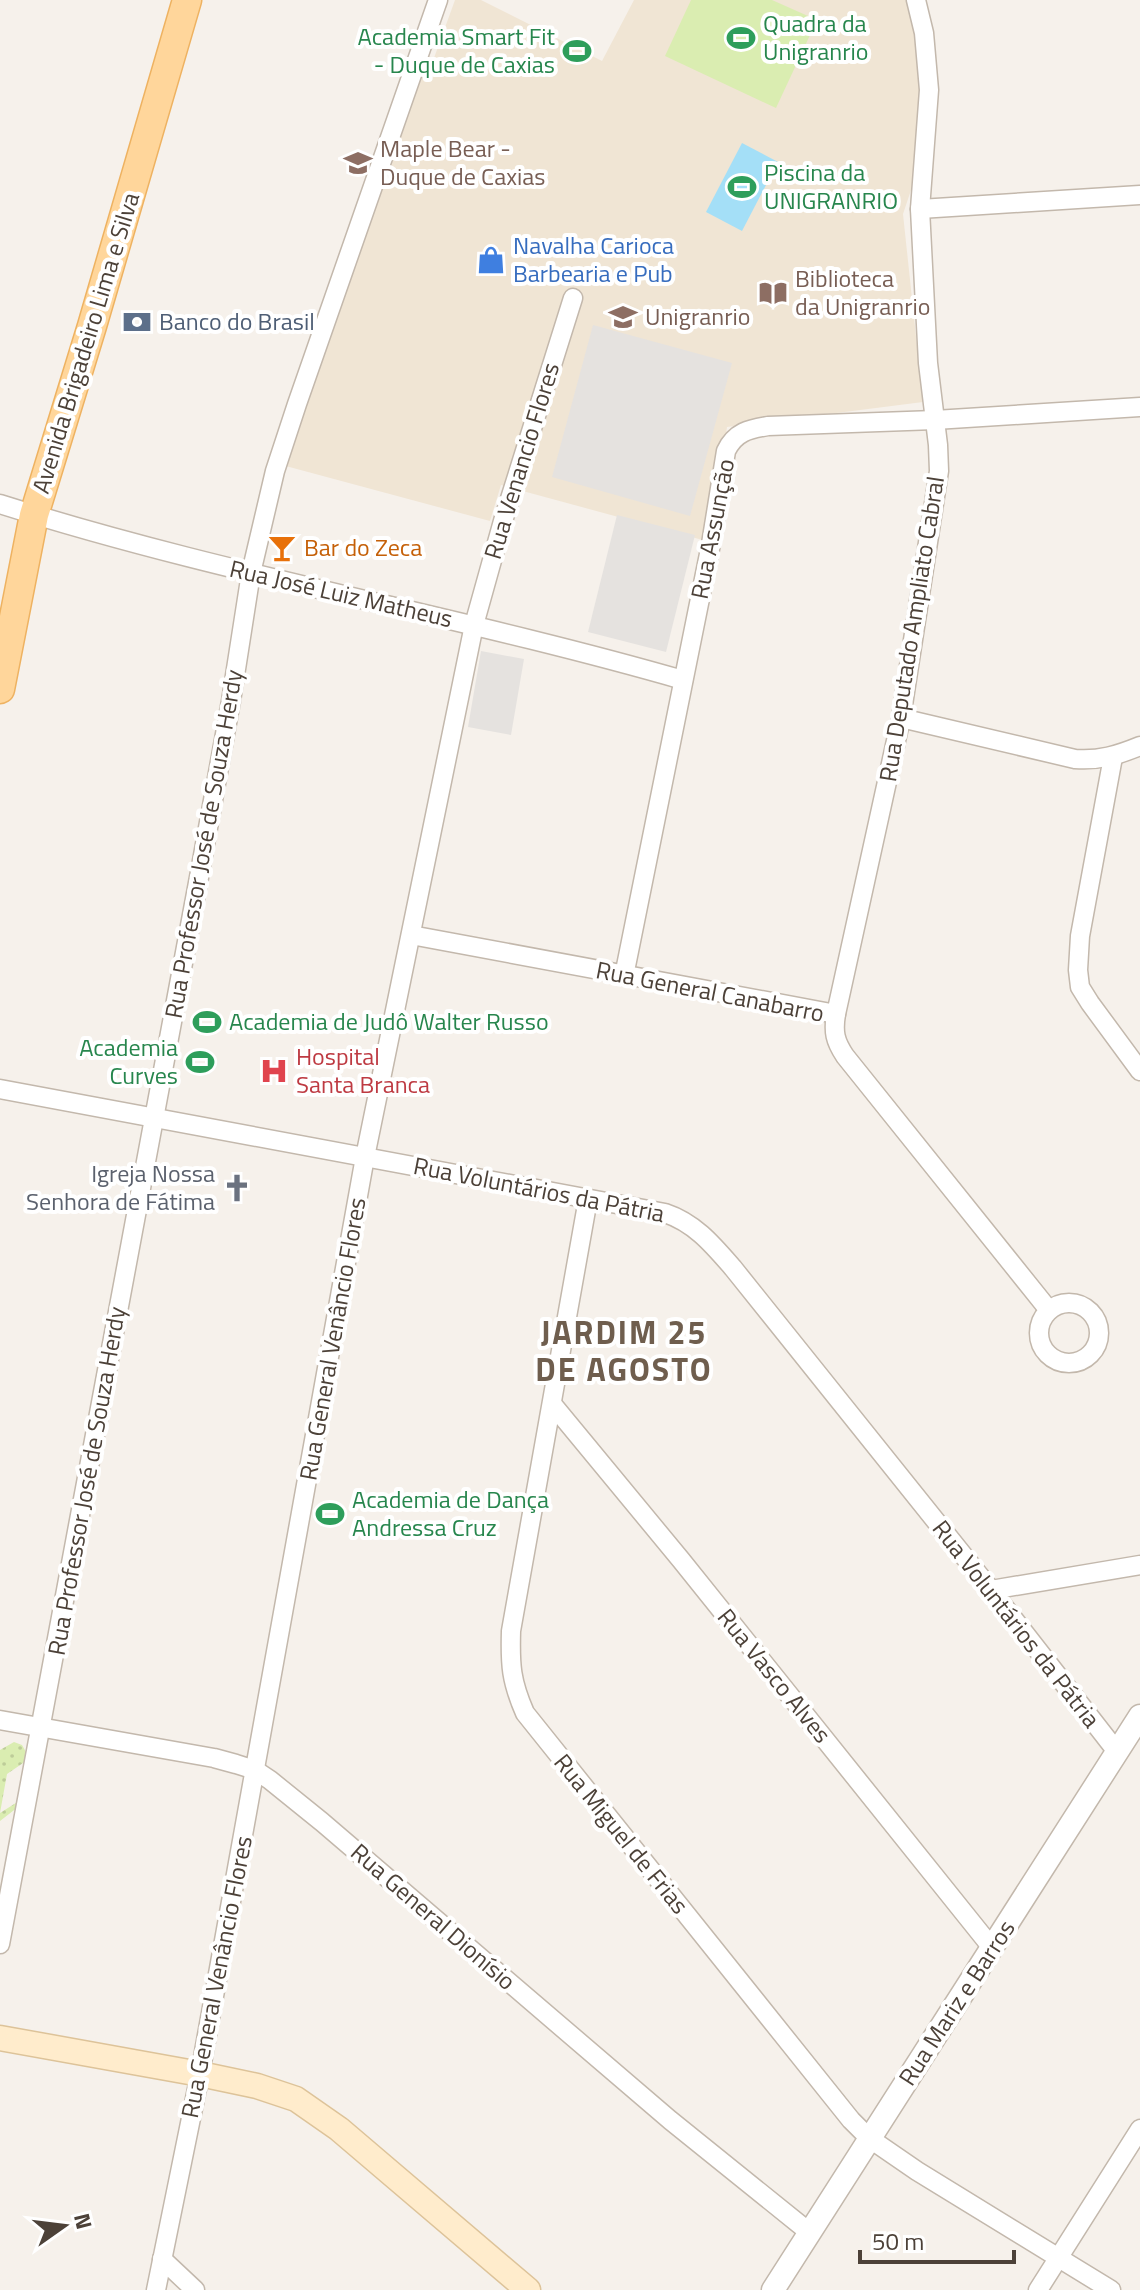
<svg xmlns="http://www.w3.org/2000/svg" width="1140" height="2290" font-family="'Titillium Web',sans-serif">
<defs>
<pattern id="grass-dots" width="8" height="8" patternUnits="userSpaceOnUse" patternTransform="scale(2)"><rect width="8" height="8" fill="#daedb1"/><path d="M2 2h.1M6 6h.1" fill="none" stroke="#bdcc99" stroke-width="1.8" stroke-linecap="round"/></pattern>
</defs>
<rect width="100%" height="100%" fill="#f6f1eb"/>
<path fill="#f0e5d4" d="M455,0h26l121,61 32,-61h272l13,23 6,71 -8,78 -14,42 20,188 -196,25 -17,115 -209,-57 -11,36 -208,-56 140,-411 12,4z"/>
<path fill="url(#grass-dots)" d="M14,1742l8,3 4,7v9l-19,13 -7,39 19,-12 -1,6 -18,14v-71z"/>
<path fill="#daedb1" d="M691,0h81l45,20 -41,88 -111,-52z"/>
<g fill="#e5e2df">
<path d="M593,325l139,38 -42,153 -138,-39z"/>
<path d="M617,515l78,20 -29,117 -78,-20z"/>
<path d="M481,651l43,8 -13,76 -43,-8z"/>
</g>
<path fill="#a4dff7" d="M742,143l36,19 -36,69 -36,-19z"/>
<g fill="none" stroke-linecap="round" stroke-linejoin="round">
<defs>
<g id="minor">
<path d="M916,0l8,33 5,57 -9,119 8,154 10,82 1,26 -38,247 -65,296c-3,18 -1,27 9,42l203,253"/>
<path d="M920,209l220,-14"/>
<path d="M0,504c224,71 457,111 683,176"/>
<path d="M901,718l174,41c24,2 43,-4 65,-13"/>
<path d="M1113,757l-33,179 -2,34 2,17 10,16 50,68"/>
<path d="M411,935l425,79"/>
<path d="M624,976l87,-432 15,-93c9,-19 23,-22 42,-25l167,-6 205,-13"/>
<path d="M0,1089l665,124c30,10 48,32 68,55l258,322 127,163"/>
<path d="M588,1199l-77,432c-1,34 0,50 14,82l326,407 18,18 48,33 194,119"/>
<circle cx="1069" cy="1333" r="30"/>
<path d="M553,1405l128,155 312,389"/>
<path d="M991,1590l149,-25"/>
<path d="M0,1720l214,38 22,6 19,6 15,10 52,42 348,298 139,112"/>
<path d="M0,1944l200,-1072 31,-171 20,-128 24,-102 22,-67 141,-404"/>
<path d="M162,2259l33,31"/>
<path d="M156,2290l44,-216 165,-917 109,-532 29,-104 70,-223"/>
<path d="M1038,2290l102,-161"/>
</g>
<path id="tertiary" d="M773,2290l367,-574"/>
<path id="secondary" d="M0,2038l200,36 57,12 39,13 43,30 189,161"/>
<path id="primary" d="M0,689l34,-174 58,-189 95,-326"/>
</defs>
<use href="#minor" stroke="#c3b8ac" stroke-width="21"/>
<use href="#tertiary" stroke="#c3b8ac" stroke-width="25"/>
<use href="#secondary" stroke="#ddc399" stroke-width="27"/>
<use href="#primary" stroke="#eeb261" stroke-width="31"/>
<use href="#minor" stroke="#fff" stroke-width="18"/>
<use href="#tertiary" stroke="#fff" stroke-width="22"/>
<use href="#secondary" stroke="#ffeccc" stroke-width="24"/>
<use href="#primary" stroke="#ffd69b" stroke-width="28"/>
</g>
<defs>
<symbol id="stadium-bare" viewBox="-9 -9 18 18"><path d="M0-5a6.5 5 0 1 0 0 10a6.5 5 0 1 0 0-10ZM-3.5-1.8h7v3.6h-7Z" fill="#2e9e5b" stroke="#fff" stroke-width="2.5" paint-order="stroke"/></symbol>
<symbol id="school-bare" viewBox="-9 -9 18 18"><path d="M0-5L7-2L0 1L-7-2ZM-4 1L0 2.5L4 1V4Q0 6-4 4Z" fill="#8d6e63" stroke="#fff" stroke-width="2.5" paint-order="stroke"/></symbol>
<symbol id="shop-bare" viewBox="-9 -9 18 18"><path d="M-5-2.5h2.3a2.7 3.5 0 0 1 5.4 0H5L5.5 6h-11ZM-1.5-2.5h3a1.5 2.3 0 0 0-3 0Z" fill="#3f7fe0" stroke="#fff" stroke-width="2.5" paint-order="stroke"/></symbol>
<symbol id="library-bare" viewBox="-9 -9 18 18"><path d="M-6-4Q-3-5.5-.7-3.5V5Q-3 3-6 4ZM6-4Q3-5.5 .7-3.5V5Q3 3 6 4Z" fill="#8d6e63" stroke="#fff" stroke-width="2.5" paint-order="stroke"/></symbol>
<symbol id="university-bare" viewBox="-9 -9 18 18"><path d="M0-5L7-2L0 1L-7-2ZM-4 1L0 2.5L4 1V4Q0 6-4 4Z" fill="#8d6e63" stroke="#fff" stroke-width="2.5" paint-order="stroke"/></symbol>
<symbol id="bank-bare" viewBox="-9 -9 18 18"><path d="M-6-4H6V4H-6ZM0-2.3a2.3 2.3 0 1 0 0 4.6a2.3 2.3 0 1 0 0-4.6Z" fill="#5c6f8a" stroke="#fff" stroke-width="2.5" paint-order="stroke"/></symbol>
<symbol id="bar-bare" viewBox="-9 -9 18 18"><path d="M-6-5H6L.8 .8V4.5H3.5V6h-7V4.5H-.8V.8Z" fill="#e8710a" stroke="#fff" stroke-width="2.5" paint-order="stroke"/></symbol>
<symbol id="hospital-bare" viewBox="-9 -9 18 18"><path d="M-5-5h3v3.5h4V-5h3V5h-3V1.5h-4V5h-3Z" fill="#e0444e" stroke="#fff" stroke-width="2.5" paint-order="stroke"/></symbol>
<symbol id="church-bare" viewBox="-9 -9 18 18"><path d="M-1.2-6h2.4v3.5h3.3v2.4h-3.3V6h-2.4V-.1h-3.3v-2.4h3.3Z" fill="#6b7280" stroke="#fff" stroke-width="2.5" paint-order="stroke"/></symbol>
</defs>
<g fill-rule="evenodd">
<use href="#stadium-bare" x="721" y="18" width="40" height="40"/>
<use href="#stadium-bare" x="557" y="31" width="40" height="40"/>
<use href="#school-bare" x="338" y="143" width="40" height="40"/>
<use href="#stadium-bare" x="722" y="167" width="40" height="40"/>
<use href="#shop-bare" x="471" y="240" width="40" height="40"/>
<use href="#library-bare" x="753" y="273" width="40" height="40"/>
<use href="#university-bare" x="603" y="297" width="40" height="40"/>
<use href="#bank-bare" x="117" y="302" width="40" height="40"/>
<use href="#bar-bare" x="262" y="528" width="40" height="40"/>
<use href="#stadium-bare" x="187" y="1002" width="40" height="40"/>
<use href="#stadium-bare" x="180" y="1042" width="40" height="40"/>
<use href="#hospital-bare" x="254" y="1051" width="40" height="40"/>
<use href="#church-bare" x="217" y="1168" width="40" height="40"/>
<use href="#stadium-bare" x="310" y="1494" width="40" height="40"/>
</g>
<g text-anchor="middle" stroke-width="8" stroke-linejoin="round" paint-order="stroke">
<g font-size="24" fill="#27864d" stroke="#fff" text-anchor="start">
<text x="763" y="32">Quadra da<tspan x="763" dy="28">Unigranrio</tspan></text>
<text x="555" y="45" text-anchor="end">Academia Smart Fit<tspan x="555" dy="28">- Duque de Caxias</tspan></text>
<text x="764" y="181">Piscina da<tspan x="764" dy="28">UNIGRANRIO</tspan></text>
<text x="229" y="1030">Academia de Judô Walter Russo</text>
<text x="178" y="1056" text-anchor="end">Academia<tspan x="178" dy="28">Curves</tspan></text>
<text x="352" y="1508">Academia de Dança<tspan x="352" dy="28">Andressa Cruz</tspan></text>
</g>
<g font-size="24" fill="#785e54" stroke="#fff" text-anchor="start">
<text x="380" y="157">Maple Bear -<tspan x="380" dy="28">Duque de Caxias</tspan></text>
<text x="795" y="287">Biblioteca<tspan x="795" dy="28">da Unigranrio</tspan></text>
<text x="645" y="325">Unigranrio</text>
</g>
<g font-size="24" fill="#366cbe" stroke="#fff" text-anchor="start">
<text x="513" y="254">Navalha Carioca<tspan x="513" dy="28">Barbearia e Pub</tspan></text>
</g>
<g font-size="24" fill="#4e5e75" stroke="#fff" text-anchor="start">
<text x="159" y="330">Banco do Brasil</text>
</g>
<g font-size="24" fill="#4c4138" stroke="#fff">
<text transform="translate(86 343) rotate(-73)" y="8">Avenida Brigadeiro Lima e Silva</text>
<text transform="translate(522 461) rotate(-73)" y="8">Rua Venancio Flores</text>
<text transform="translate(713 529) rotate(-79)" y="8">Rua Assunção</text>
<text transform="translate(341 594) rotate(13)" y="8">Rua José Luiz Matheus</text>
<text transform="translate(912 629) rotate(-81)" y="8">Rua Deputado Ampliato Cabral</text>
<text transform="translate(204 844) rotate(-80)" y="8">Rua Professor José de Souza Herdy</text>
<text transform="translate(710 992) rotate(11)" y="8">Rua General Canabarro</text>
<text transform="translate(539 1190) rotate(11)" y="8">Rua Voluntários da Pátria</text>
<text transform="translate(333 1339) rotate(-80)" y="8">Rua General Venâncio Flores</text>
<text transform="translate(87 1481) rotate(-80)" y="8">Rua Professor José de Souza Herdy</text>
<text transform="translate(1016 1624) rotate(52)" y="8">Rua Voluntários da Pátria</text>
<text transform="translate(774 1676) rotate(51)" y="8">Rua Vasco Alves</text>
<text transform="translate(621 1834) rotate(51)" y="8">Rua Miguel de Frias</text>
<text transform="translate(433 1917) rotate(41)" y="8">Rua General Dionísio</text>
<text transform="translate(217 1977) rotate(-79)" y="8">Rua General Venâncio Flores</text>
<text transform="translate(957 2003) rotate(-57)" y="8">Rua Mariz e Barros</text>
</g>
<g font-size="24" fill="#c56008" stroke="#fff" text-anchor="start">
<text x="304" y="556">Bar do Zeca</text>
</g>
<g font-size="24" fill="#be3a42" stroke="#fff" text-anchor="start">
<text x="296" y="1065">Hospital<tspan x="296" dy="28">Santa Branca</tspan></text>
</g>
<g font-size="24" fill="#5b616d" stroke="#fff" text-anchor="end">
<text x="215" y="1182">Igreja Nossa<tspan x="215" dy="28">Senhora de Fátima</tspan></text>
</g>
<g font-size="32" font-weight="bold" letter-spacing="2" fill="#6f5e4e" stroke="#fff">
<text x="624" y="1344">JARDIM 25<tspan x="624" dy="37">DE AGOSTO</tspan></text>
</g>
</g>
<g transform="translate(64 2226) rotate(76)" stroke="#ffffff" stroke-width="6" paint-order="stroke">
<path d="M0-6L14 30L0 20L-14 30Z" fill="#4c4138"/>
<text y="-12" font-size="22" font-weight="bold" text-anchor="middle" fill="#4c4138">N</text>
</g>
<path d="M860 2250v12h154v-12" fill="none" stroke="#4c4138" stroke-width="4"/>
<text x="872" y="2250" font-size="24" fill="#4c4138" stroke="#ffffff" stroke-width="6" paint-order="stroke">50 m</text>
</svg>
